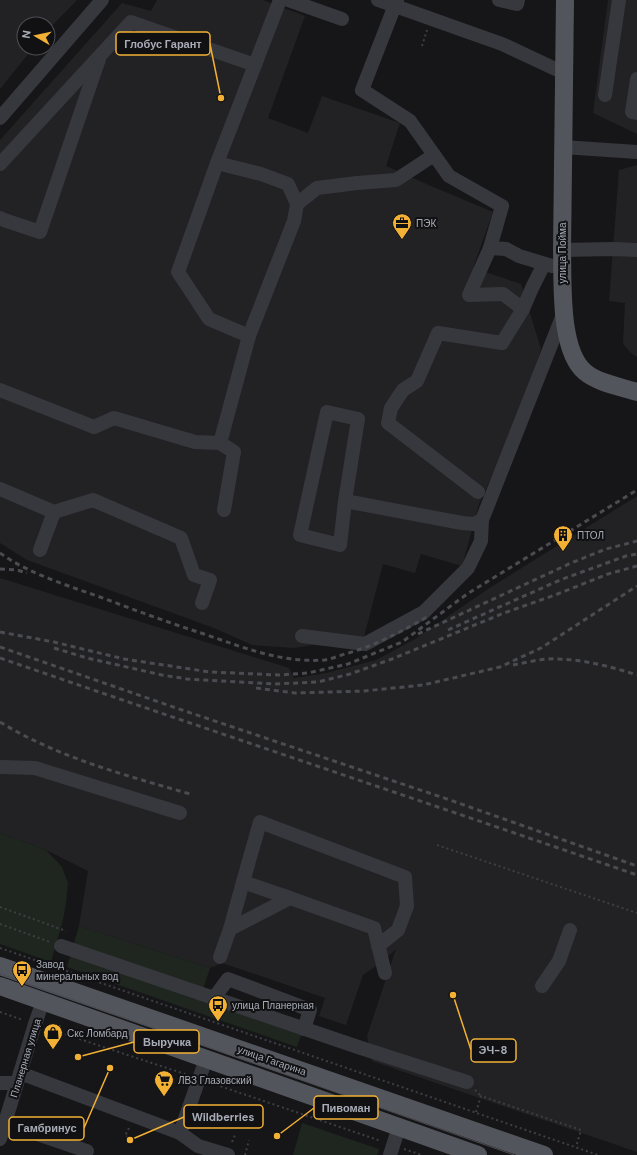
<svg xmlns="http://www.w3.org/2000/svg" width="637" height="1155" font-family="'DM Sans',sans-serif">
<rect width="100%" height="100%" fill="#161618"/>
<g fill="#222225">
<path d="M0,0h77l-29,30v-6h-24v24h9l-33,41z"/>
<path d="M157,0h106l42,16 -37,102 40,15 14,-37 78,27 -14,43 45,20 62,26 -20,56 48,16 20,65 -22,68 -40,87 -17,62 -41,-12 -6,19 -32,-9 -19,73 -70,11 -42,-3 -38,-17 -187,-68 -27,-17v-403l122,-137 29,8z"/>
<path d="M608,0h29v134l-44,-21z"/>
<path d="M637,165v192l-6,-4 -8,-9 2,-41 -16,-2 10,-131z"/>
<path d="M637,496v656l-265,-91 -5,-25 29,-87 -14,13 -19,13 -17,50 -27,-9 6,-18 -103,-35 -12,5 -131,-42 9,-55 -42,-21 -46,-17v-255l289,90 5,10 32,-5 50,-13 39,-21 76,-52z"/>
</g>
<g fill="#1e261f">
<path d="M0,833l46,17 16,17 6,16 -2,20 -3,17 -12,42 -51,-18z"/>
<path d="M79,926l131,42 -10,30 102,35 -5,14 -230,-80z"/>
<path d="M302,1123l77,26 -2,6h-84z"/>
</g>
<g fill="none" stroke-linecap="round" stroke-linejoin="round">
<g stroke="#3d3f44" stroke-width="2" stroke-dasharray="2 3" stroke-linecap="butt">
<path d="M422,46l5,-16"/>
<path d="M437,845l200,68"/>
<path d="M0,907l66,24"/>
<path d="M0,924l50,18"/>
<path d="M0,948l598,207"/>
<path d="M0,1012l23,8"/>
<path d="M46,1028l142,47"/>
<path d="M58,1032l3,-9"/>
<path d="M211,1083l170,58"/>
<path d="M475,1090l6,6"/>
<path d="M476,1112l5,-16 100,34 -5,17"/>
<path d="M128,1137l-3,-1 4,-8"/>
<path d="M232,1142l3,-7"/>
<path d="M404,1149l18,6"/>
<path d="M245,1155l4,-15"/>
</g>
<g stroke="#37383d" stroke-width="14">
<path d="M288,0l54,19"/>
<path d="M378,0l124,44 62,29"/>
<path d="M397,0l-35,90 48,31 39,55 53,30 -12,42 -21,47 34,-1 20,15 9,-21 12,-24"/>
<path d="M499,0l18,4 1,-4"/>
<path d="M637,79l-5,33 5,1"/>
<path d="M605,95l14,-95"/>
<path d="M0,118l102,-118"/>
<path d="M563,147l74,5"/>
<path d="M217,163l44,11 27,10 9,20 -3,17 -45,115 -29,107"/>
<path d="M0,164l131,-142 124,43"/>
<path d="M297,204l20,-16 40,-5 39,-3 38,-25"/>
<path d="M0,218l4,2 36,12 59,-173"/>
<path d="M490,248l16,1 13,7 33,10"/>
<path d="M562,250l51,-1 24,1"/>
<path d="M249,336l-40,-17 -31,-47 39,-109 63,-163"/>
<path d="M0,390l94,37 20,-9 81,24 25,1 14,9 -10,58"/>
<path d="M0,489l54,23 -14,38"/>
<path d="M478,492l-90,-69 3,-15 12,-18 14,-9 21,-48 64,10 21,-34"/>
<path d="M345,501l13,-82 -31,-7 -27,123 40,10 5,-44 117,22 12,1 8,-4 82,-208"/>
<path d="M54,512l39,-12 88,38 13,37 16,5 -8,23"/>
<path d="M302,636l63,8 59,-32 44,-44 13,-27 1,-21"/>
<path d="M0,767l35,1 145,45"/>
<path d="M290,898l-47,-16 17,-60 145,55 2,29 -9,24 -20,16"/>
<path d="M230,929l13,-47"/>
<path d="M61,946l297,101 109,35"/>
<path d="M220,957l10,-28 60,-31 84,30 11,45"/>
<path d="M542,986l17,-25 11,-31"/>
<path d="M214,998l14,-19 82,31 -6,19"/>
<path d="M206,1059l-26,74 18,13 30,9"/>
<path d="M20,1073l160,60"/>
<path d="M0,1083h17"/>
<path d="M5,1123l82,28"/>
<path d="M0,1139l35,-115 8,-23"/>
<path d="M390,1155l9,-28"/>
</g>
<g stroke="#53555c" stroke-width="18">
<path d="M565,0l-3,250c1,33 -3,100 23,122 13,11 36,15 52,20"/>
<path d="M0,966l544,189"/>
<path d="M0,986l478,169"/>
</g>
<path stroke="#4a4c52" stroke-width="1" d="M0,974l514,181"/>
<g stroke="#4a4c52" stroke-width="3" stroke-dasharray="5 4" stroke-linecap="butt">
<path d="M0,553c30,22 76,35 111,48 31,12 62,23 93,33 41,14 77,29 121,26 6,-1 13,-4 20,-6 29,-8 56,-22 82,-37"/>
<path d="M0,569l17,1 10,3"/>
<path d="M448,630l112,-50 66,-24 11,-2"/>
<path d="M0,632l54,10 70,17 86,13 69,3 29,-2 40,-9 54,-22 65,-48 170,-104"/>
<path d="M418,634l153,-71 35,-14 31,-8"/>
<path d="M0,647l182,63 268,90 187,66"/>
<path d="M54,648l33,10 75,17 25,4 87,5 44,-2 32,-8 42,-15 112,-46 51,-18 53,-21 29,-8"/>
<path d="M0,658c212,73 425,144 637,217"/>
<path d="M513,665c15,-3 31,-7 46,-6 27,1 53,8 78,16"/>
<path d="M256,688l39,5 69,-2 59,-6 77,-18 41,-19 96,-62"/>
<path d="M0,722c59,36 125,53 190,72"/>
</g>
</g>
<defs>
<symbol id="office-pin" viewBox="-11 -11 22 30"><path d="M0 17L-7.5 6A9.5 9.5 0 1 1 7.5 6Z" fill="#f2b134" stroke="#111113"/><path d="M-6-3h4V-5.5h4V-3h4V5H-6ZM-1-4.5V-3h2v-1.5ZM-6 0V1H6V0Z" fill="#111"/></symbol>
<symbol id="building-pin" viewBox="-11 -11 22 30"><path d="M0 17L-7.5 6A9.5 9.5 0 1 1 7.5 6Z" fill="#f2b134" stroke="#111113"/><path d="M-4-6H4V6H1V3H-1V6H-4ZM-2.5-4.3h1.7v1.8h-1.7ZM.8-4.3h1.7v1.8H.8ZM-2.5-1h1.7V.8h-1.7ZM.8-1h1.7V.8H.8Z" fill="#111"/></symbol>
<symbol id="bus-pin" viewBox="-11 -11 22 30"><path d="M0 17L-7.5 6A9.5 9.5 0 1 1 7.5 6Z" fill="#f2b134" stroke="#111113"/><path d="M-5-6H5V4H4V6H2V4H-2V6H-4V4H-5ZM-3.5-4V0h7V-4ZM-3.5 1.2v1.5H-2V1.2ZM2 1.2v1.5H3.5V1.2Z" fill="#111"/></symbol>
<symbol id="shop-pin" viewBox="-11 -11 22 30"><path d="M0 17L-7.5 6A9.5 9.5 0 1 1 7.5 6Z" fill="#f2b134" stroke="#111113"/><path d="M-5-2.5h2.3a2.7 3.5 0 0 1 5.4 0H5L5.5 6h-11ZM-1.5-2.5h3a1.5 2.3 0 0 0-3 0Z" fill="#111"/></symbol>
<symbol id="supermarket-pin" viewBox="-11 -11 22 30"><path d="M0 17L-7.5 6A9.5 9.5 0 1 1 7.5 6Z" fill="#f2b134" stroke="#111113"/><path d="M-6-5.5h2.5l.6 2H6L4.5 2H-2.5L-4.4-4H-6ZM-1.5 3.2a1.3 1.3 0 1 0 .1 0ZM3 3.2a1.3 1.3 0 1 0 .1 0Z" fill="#111"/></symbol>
</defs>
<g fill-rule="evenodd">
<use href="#office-pin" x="391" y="212" width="22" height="30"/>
<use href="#building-pin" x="552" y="524" width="22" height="30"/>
<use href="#bus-pin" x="11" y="959" width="22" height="30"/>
<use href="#bus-pin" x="207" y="994" width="22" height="30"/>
<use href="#shop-pin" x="42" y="1022" width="22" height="30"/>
<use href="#supermarket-pin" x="153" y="1069" width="22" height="30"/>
</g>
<g text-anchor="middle" stroke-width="4" stroke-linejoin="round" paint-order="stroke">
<g font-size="10" fill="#a8adb8" stroke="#111113" text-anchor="start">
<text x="416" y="227">ПЭК</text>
<text x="577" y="539">ПТОЛ</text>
<text x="36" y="968">Завод<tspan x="36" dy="12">минеральных вод</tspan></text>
<text x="232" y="1009">улица Планерная</text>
<text x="67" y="1037">Скс Ломбард</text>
<text x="178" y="1084">ЛВЗ Глазовский</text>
</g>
<g font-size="10" fill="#a8adb8" stroke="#111113">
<text transform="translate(562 253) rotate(-90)" y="4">улица Пойма</text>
<text transform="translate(25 1058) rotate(-73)" y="4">Планерная улица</text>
<text transform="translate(272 1060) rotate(19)" y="4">улица Гагарина</text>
</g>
</g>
<path fill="none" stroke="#f2b134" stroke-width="1.5" d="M221 98L210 44M78 1057L134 1042M453 995L471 1050M277 1136L314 1108M130 1140L184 1117M110 1068L84 1128"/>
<g fill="#f2b134" stroke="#111113" stroke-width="1.5">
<circle cx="221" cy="98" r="4"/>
<circle cx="78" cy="1057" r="4"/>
<circle cx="453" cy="995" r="4"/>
<circle cx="277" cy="1136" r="4"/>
<circle cx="130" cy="1140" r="4"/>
<circle cx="110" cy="1068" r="4"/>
</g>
<g fill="#111113" stroke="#f2b134" stroke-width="1.5">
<rect x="116" y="32" width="94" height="23" rx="4"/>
<rect x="134" y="1030" width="65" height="23" rx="4"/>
<rect x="471" y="1039" width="45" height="23" rx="4"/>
<rect x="314" y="1096" width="64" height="23" rx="4"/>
<rect x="184" y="1105" width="79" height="23" rx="4"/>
<rect x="9" y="1117" width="75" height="23" rx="4"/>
</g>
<g font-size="11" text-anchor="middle" font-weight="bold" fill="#a8adb8">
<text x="163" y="48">Глобус Гарант</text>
<text x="167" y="1046">Выручка</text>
<text x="493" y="1054">ЭЧ-8</text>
<text x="346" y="1112">Пивоман</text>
<text x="223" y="1121">Wildberries</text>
<text x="47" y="1132">Гамбринус</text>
</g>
<g transform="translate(36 36) rotate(279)"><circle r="19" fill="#111113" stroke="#4d4f55"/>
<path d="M0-3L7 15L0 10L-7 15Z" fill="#f2b134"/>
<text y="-6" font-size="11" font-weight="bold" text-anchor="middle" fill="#a8adb8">N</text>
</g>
</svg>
